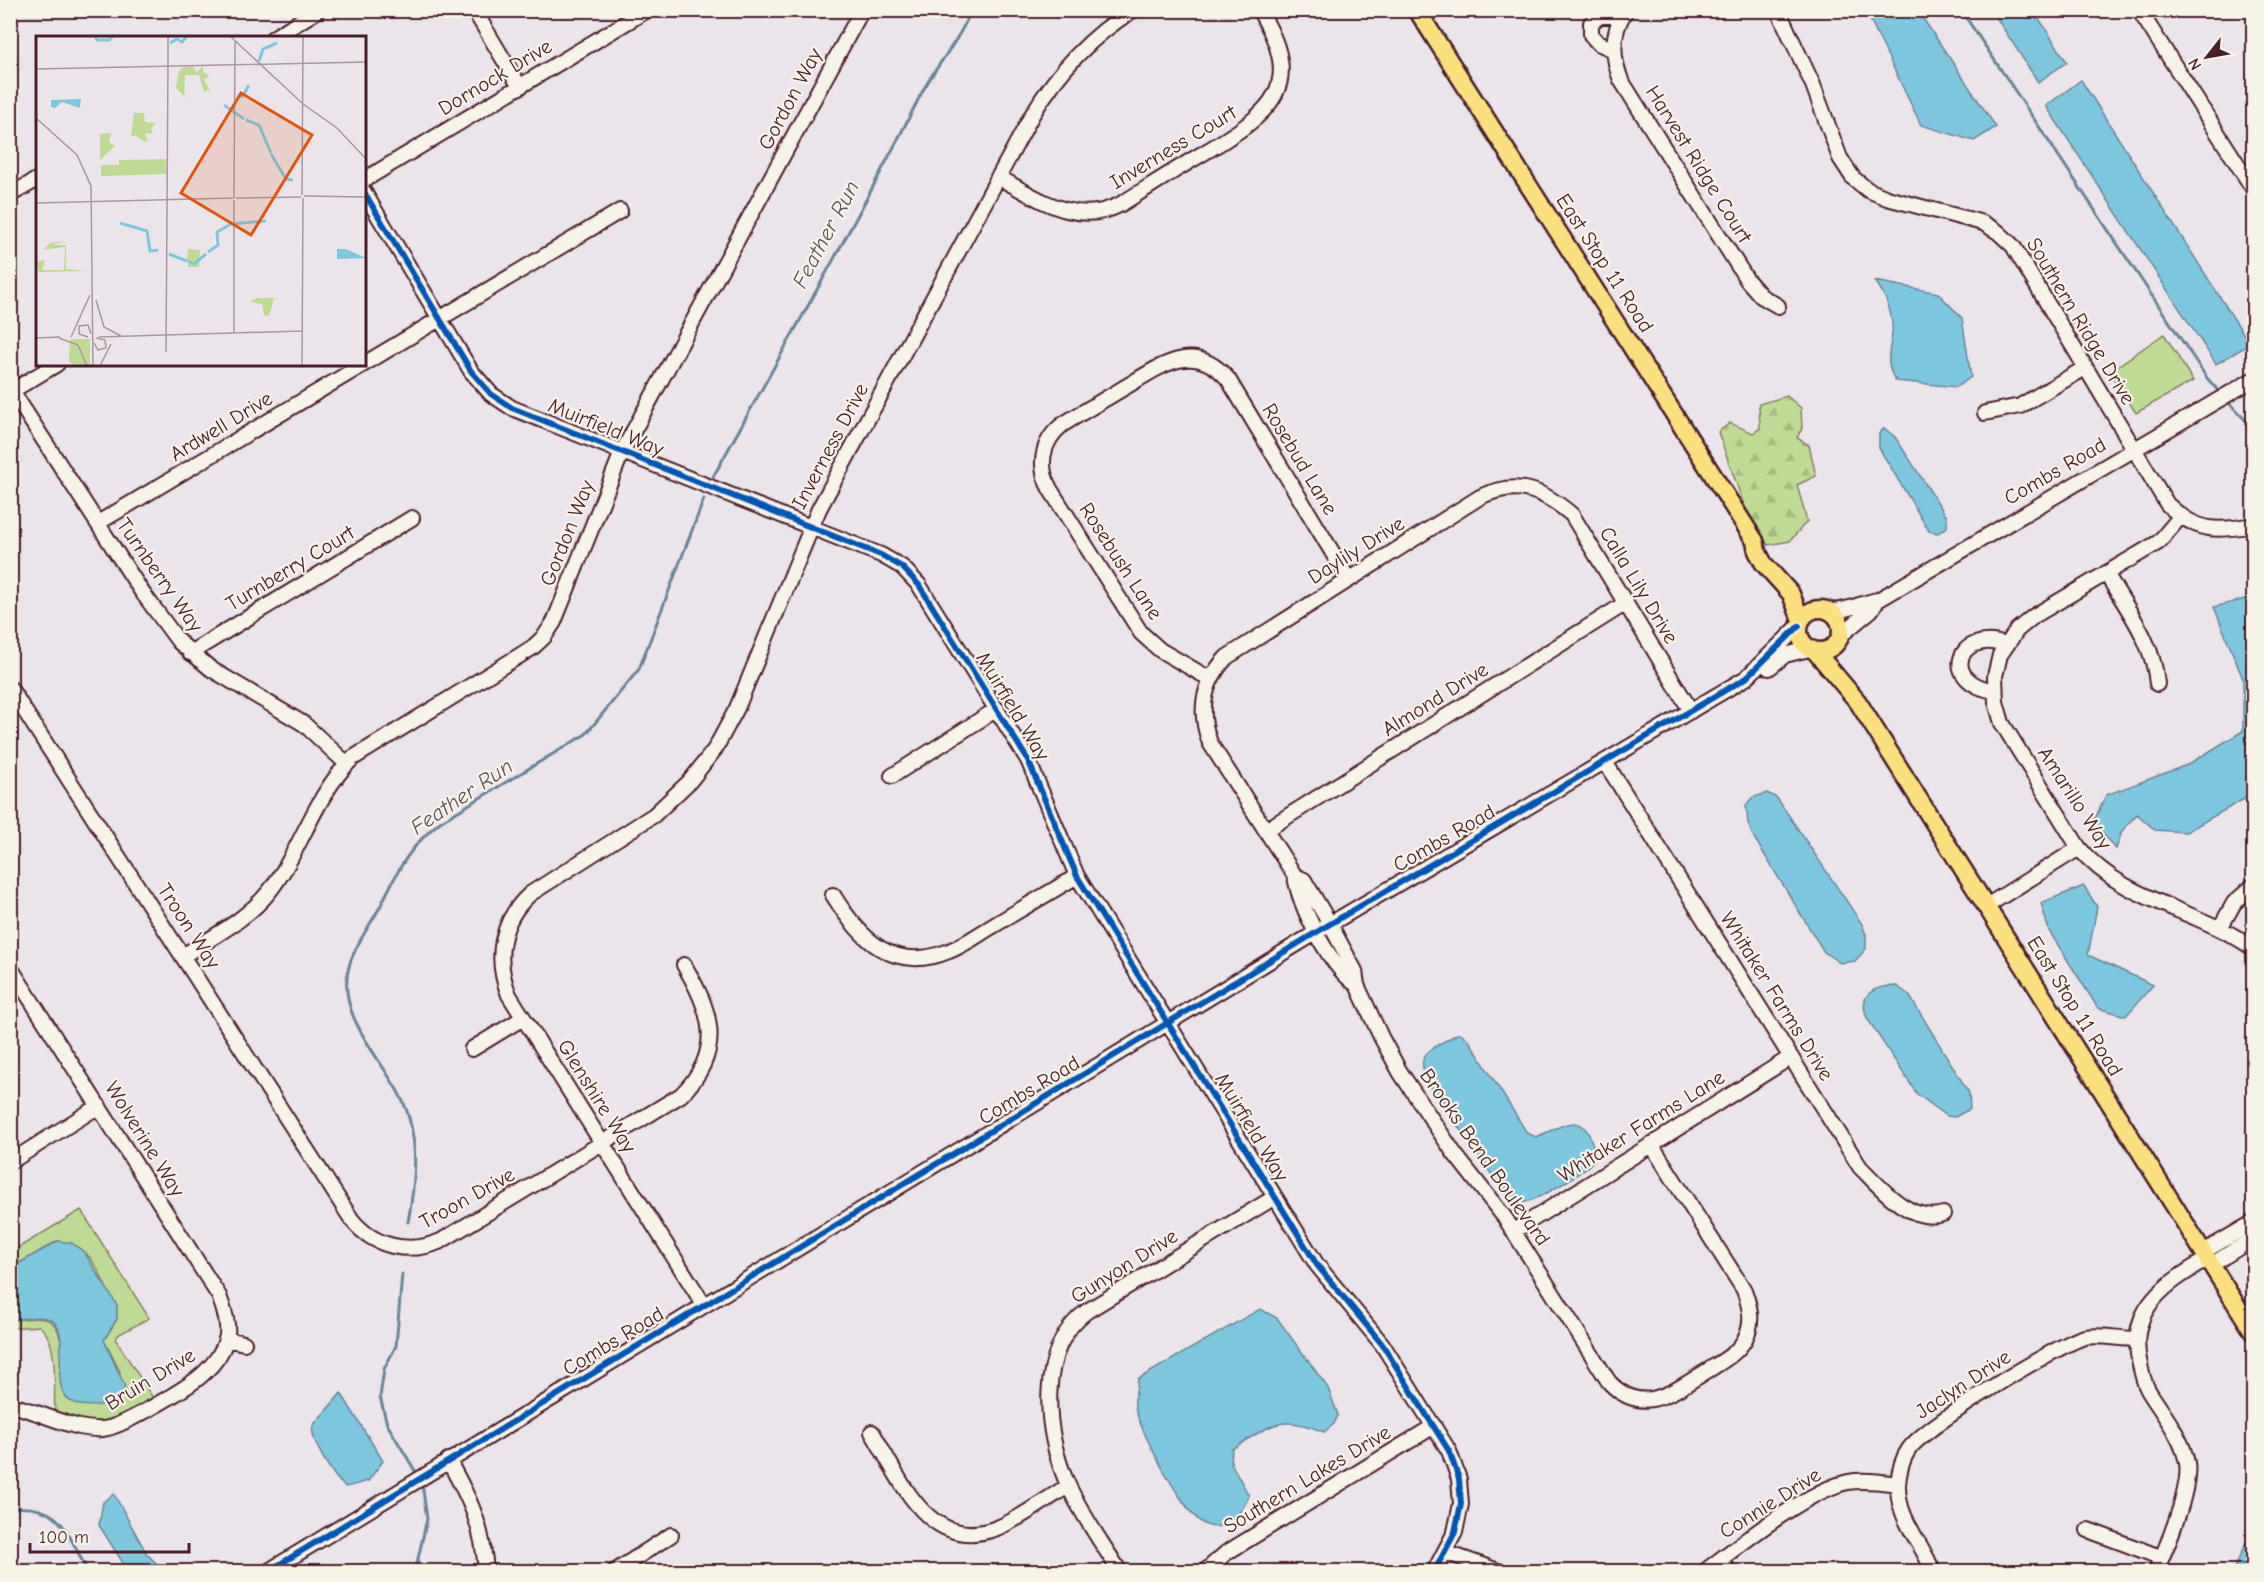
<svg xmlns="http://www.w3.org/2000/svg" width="2264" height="1582" font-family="'Comic Neue',sans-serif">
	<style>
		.green { fill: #bfdb93; stroke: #847d5f; stroke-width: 1.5 }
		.forest { fill: url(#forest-firs); stroke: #847d5f; stroke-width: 1.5 }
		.water { fill: #7ec8df; stroke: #698497; stroke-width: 1.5 }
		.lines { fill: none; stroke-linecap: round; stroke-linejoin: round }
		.stream { stroke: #698497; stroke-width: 3 }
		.minor-casing { stroke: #4a1f2b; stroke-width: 18 }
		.major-casing { stroke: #4a1f2b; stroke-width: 21 }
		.minor { stroke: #f7f3e8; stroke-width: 14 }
		.major { stroke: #fce080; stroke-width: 16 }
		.cycleway-casing { stroke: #f7f3e8; stroke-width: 10 }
		.cycleway { stroke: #0057b8; stroke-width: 6 }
		.labels { text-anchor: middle; stroke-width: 4.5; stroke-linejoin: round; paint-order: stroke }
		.street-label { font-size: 21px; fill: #4a1f2b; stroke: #f7f3e8 }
		.water-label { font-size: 22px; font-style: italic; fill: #5a5261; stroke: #f7f3e8 }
		.inset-river { fill: none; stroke: #7ec8df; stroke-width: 3 }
		.inset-road { fill: none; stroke: #ab959e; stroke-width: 1.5 }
		.view { fill: #e0560e; fill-opacity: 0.15; stroke: #e0560e; stroke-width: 3 }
		.inset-edge { fill: none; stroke: #4a1f2b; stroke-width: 3 }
	</style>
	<defs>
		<pattern id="forest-firs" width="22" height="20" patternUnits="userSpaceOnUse" patternTransform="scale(1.5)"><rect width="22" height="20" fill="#bfdb93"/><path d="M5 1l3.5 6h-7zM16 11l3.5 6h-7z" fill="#a6bc7f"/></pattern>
	</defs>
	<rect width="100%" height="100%" fill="#ece4eb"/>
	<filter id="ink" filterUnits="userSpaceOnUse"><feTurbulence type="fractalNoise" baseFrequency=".0167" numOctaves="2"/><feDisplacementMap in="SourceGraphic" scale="12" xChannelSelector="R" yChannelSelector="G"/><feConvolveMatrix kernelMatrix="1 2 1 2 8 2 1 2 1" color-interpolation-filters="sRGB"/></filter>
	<g filter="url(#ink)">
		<!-- green -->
		<path class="green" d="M 2164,334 L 2193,381 L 2136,413 L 2109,372 Z
			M 81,1210 L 149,1318 L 118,1335 L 116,1340 L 153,1398 C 111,1424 102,1429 55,1412 C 53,1387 60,1341 39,1326 L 11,1328 L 11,1320 C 32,1319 57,1311 60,1339 L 120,1372 L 104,1340 L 117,1319 C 111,1299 97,1255 76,1246 C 71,1243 63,1243 57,1241 L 11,1268 L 11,1252 Z"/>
		<!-- forest -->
		<path class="forest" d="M 1787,396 L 1801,408 L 1802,428 L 1797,438 L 1809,445 L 1816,476 L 1797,485 L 1807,521 L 1790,541 L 1768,545 L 1744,505 L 1718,432 L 1730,423 L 1753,433 L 1760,428 L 1759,404 Z"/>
		<!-- water -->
		<path class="water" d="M 1866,11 L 1918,11 L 1996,127 L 1974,141 L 1921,125 Z
			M 1992,11 L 2034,11 L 2067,62 L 2038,82 Z
			M 2081,80 L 2250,344 L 2216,364 L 2046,106 Z
			M 1875,281 L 1938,293 L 1962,318 L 1971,377 L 1957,387 L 1896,381 C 1885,366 1889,352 1892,335 C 1894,316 1886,295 1875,281 Z
			M 1884,428 L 1895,437 L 1947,517 L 1947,527 L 1938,533 L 1929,531 L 1879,448 L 1879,434 Z
			M 2253,597 L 2253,794 L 2186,832 L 2155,830 L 2137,814 L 2122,831 L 2116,849 L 2093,823 L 2106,795 L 2187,765 L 2243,731 L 2243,679 L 2214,607 Z
			M 1767,793 L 1777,798 L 1862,924 L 1866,935 L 1866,949 L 1855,961 L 1840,963 L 1824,952 L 1753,836 L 1748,823 L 1746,805 L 1752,798 Z
			M 2084,886 L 2097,907 L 2088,955 L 2153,985 L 2126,1016 L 2098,1008 L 2049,931 L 2041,903 Z
			M 1897,986 L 1909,995 L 1969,1093 L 1970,1109 L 1955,1117 L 1947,1116 L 1917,1094 L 1867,1018 C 1857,992 1876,986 1897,986 Z
			M 1457,1034 L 1462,1034 L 1470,1042 L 1527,1133 L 1536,1137 C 1554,1131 1579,1109 1590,1137 C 1593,1146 1597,1152 1594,1161 C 1581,1173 1528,1210 1511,1202 L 1431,1088 C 1411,1053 1429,1051 1457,1034 Z
			M 58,1241 L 72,1243 L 84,1252 L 117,1305 L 117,1319 L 104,1340 L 125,1387 C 123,1391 120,1396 117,1399 C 105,1408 74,1409 65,1396 C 52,1376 69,1339 55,1323 C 46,1313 23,1319 11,1320 L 11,1268 Z
			M 1260,1309 L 1277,1318 L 1328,1388 L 1338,1415 L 1334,1424 L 1324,1432 C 1280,1413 1270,1426 1232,1449 L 1231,1463 L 1249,1496 C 1242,1513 1225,1534 1204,1524 C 1185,1515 1137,1427 1135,1406 C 1134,1398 1137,1387 1138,1379 Z
			M 341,1393 L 383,1461 L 368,1481 L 346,1487 C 335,1480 309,1439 313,1426 C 315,1422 336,1400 341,1393 Z
			M 114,1494 L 147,1554 L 164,1571 L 128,1571 L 99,1525 L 103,1502 Z
			M 2253,1528 L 2253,1571 L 2233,1571 Z"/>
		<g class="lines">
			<!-- stream -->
			<path class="stream" d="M 1961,10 L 2207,378 L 2221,394
				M 2227,401 L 2254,429
				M 713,477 C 783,350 855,225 920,96 C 935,66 959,42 971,10
				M 408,1222 C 414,1188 419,1153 409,1118 C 396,1068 331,1021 350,963 C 356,944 370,925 380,907 C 398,870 407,849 440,822 L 586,734 L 600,717 L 639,669 L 704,499
				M 402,1274 L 396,1346 L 384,1369 L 380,1397 L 387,1424 L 417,1474
				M 10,1508 C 63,1503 66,1532 88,1572
				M 415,1572 L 427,1519 L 422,1483"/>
			<!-- minor casing -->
			<g class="minor-casing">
				<path id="minor" d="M 474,10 L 520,87
					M 1626,10 C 1611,32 1612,57 1621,80 L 1747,280 L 1761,296 L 1778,306
					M 1778,10 L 1813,85 L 1840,158 L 1853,178 L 1868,190 L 1887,198 L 1983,223 L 1998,232 L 2013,246 L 2167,504 C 2196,532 2215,532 2254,525
					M 2139,10 L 2254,190
					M 273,38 L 318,10
					M 1614,50 L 1598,43 L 1591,35 L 1591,23 L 1600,16 L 1623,15
					M 998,177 C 1037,198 1077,228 1121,204 C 1150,186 1178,168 1207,151 C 1272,112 1306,86 1259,10
					M 364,180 L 647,10
					M 364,192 L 471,371 L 491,394 L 512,408 L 881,555 L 902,567 L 919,585 L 1028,760 L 1077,876 L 1317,1265 L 1382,1344 L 1449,1451 L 1459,1479 L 1461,1504 L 1455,1532 L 1434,1572
					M 10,195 L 38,179
					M 364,364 L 620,211
					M 10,388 L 142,592 L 179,642 L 211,669 L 304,724 L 347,764
					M 10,392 L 57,364
					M 1985,413 L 2020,406 L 2085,368
					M 2180,517 L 2159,542 L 2034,616 L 2017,630 L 2000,655 L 1995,676 L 1996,702 L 2002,723 L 2079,848 C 2123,902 2199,909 2254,949
					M 98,523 L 364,364
					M 2106,573 C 2126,608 2154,642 2157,684
					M 1830,611 C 1848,611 1861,603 1878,600 L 2254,379
					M 1841,635 L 1871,610 L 1878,600
					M 190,653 L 412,518
					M 1769,668 L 1785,655 L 1809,649
					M 1210,679 L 1160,650 L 1141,633 L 1050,489 C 1038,467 1041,442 1062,425 C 1081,413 1102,401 1122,389 C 1158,368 1193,338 1228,379 L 1349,580
					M 10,688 L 352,1220 C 374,1247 409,1255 441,1241 L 681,1095 C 725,1051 712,1012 684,965
					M 1995,691 C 1940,683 1956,628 2006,645
					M 1605,762 L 1860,1167 C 1881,1188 1910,1224 1943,1214
					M 892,776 L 997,709
					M 1266,830 L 1626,603
					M 1295,876 L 1304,880 L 1330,924 L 1355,971 L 1357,985 L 1381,1037 L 1400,1072 L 1454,1153 L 1505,1218 L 1609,1382 C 1643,1418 1674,1391 1707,1371 C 1721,1362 1737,1354 1745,1339 C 1754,1322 1750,1307 1744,1290 L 1651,1144
					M 833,895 C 860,939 893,974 949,951 C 965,945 979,934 993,926 C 1021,909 1049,893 1077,876
					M 1985,907 L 2079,848
					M 2220,928 L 2234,903 L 2254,885
					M 183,956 C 212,937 246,920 268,893 C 301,852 314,795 353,758 L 532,648 L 544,637 L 554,622 L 622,452 L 862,10
					M 10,967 L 219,1296 C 224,1310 230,1326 226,1340 C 222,1354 213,1365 203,1374 C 189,1387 121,1428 103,1429 C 73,1431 40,1411 10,1405
					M 1357,985 C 1330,967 1300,908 1295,876 L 1210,743 C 1198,711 1203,682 1227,657 L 1480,497 C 1517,479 1543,490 1572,515 L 1691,711
					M 472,1049 L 523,1018
					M 10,1162 L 99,1106
					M 1514,1231 L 1791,1057
					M 2203,1252 L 2254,1222
					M 2211,1265 L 2254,1238
					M 704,1305 L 509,995 C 494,958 501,920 530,894 L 654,815 L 690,781 L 715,749 L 737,708 L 819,509 L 1032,115 C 1057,73 1091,36 1133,10
					M 226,1339 L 244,1343
					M 872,1432 C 900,1478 928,1554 997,1528 C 1022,1518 1045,1500 1068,1486
					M 448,1460 C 470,1499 483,1526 486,1572
					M 2088,1530 L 2160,1557
					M 1445,1552 L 1501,1572
					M 1720,1560 L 1729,1572
					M 267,1572 L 1330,924 L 1746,678 L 1799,626
					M 614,1572 L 671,1535
					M 1120,1572 C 1102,1543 1082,1515 1068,1485 C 1044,1433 1036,1348 1087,1311 L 1275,1197
					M 1204,1572 L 1226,1553 L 1434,1426
					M 1704,1572 C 1738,1546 1808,1490 1848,1482 C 1864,1479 1882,1482 1898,1484
					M 1933,1572 C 1922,1541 1897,1520 1898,1484 C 1899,1472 1902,1459 1909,1449 C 1925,1426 2056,1345 2085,1337 C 2099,1334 2120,1339 2135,1339
					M 2155,1572 C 2167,1548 2191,1488 2187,1463 C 2182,1436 2162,1413 2148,1390 C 2143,1381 2141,1370 2139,1360 C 2128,1307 2168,1283 2207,1259"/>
			</g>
			<!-- major casing -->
			<g class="major-casing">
				<path id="major" d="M 1417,10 L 1730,502 L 1755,541 L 1757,551 L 1764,564 L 1791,594 L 1801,620
					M1799 630a21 21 0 1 1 42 0a21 21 0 1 1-42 0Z
					M 1815,651 L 1858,702 L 2254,1333"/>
			</g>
			<!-- minor -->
			<use href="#minor" class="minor"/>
			<!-- major -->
			<use href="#major" class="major"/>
			<!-- cycleway casing -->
			<g class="cycleway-casing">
				<path id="cycleway" d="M 364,192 L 471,371 L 491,394 L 512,408 L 881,555 L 902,567 L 919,585 L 1028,760 L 1077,876 L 1317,1265 L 1382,1344 L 1449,1451 L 1459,1479 L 1461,1504 L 1455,1532 L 1434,1572
					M 267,1572 L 1330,924 L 1746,678 L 1799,626"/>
			</g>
			<!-- cycleway -->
			<use href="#cycleway" class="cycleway"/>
		</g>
	</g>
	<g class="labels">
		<!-- street labels -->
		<g class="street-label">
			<text transform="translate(495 77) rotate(-31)" y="7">Dornock Drive</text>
			<text transform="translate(790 99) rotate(-62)" y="7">Gordon Way</text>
			<text transform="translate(1173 147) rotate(-31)" y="7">Inverness Court</text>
			<text transform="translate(1699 164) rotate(58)" y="7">Harvest Ridge Court</text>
			<text transform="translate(1605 263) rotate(57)" y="7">East Stop 11 Road</text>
			<text transform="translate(2081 321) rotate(59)" y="7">Southern Ridge Drive</text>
			<text transform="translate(221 426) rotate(-31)" y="7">Ardwell Drive</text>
			<text transform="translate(606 427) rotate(22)" y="7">Muirfield Way</text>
			<text transform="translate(830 446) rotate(-62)" y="7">Inverness Drive</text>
			<text transform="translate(1300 459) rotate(59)" y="7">Rosebud Lane</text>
			<text transform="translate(2055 471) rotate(-30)" y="7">Combs Road</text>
			<text transform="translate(567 533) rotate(-68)" y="7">Gordon Way</text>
			<text transform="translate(1356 550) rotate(-32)" y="7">Daylily Drive</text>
			<text transform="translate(1121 561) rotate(57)" y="7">Rosebush Lane</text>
			<text transform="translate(290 568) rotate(-31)" y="7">Turnberry Court</text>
			<text transform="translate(160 575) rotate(55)" y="7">Turnberry Way</text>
			<text transform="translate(1639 585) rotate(59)" y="7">Calla Lily Drive</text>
			<text transform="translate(1435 699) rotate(-32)" y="7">Almond Drive</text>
			<text transform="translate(1013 706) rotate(59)" y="7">Muirfield Way</text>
			<text transform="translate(2075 798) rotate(57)" y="7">Amarillo Way</text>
			<text transform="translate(1444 838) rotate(-30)" y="7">Combs Road</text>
			<text transform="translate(189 926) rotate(57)" y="7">Troon Way</text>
			<text transform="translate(1777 996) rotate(58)" y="7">Whitaker Farms Drive</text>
			<text transform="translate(2075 1006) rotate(58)" y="7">East Stop 11 Road</text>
			<text transform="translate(1029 1090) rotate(-31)" y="7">Combs Road</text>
			<text transform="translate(597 1096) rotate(58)" y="7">Glenshire Way</text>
			<text transform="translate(1641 1126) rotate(-32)" y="7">Whitaker Farms Lane</text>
			<text transform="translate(1252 1127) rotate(59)" y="7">Muirfield Way</text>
			<text transform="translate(145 1139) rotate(58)" y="7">Wolverine Way</text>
			<text transform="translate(1485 1157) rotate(55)" y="7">Brooks Bend Boulevard</text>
			<text transform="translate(467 1198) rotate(-29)" y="7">Troon Drive</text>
			<text transform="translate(1124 1266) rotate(-32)" y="7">Gunyon Drive</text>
			<text transform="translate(613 1341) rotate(-31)" y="7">Combs Road</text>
			<text transform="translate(150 1379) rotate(-31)" y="7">Bruin Drive</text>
			<text transform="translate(1963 1384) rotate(-33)" y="7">Jaclyn Drive</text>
			<text transform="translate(1307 1479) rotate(-31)" y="7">Southern Lakes Drive</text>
			<text transform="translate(1770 1503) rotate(-32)" y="7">Connie Drive</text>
		</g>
		<!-- water labels -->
		<g class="water-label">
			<text transform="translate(825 234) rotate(-62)" y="8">Feather Run</text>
			<text transform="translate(461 796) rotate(-34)" y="8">Feather Run</text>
		</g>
	</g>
	<!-- overview -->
	<g transform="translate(36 36)">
		<rect width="330" height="330" fill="#ece4eb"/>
		<path d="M 130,123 L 130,138 L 65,140 L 65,129 L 83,129 L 83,124 ZM 34,303 L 54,303 L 54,330 L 37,330 L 33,324 Z" fill="#bfdb93"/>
		<path d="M 156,30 L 161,36 L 167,30 L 167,36 L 173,39 L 168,44 L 176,58 L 172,54 L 168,56 L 163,39 L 149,39 L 148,69 L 148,60 L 140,52 L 142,39 L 145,32 ZM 98,77 L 108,77 L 109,86 L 120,87 L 115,93 L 117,97 L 109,98 L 112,104 L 109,106 L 99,99 L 95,101 ZM 75,97 L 73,106 L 79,110 L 64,124 L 64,98 ZM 31,205 L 16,209 L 30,209 L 30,233 L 52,235 L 3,236 L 0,226 L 9,224 L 6,234 L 28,234 L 29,211 L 7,214 L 14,207 ZM 152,213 L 164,214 L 163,231 L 152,231 L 152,226 L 144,221 L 151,223 ZM 220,262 L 245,262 L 238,263 L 233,280 L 228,279 L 226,268 L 214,266 Z" fill="#bfdb93"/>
		<path d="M 45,63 L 44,72 L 26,66 L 19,72 L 15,71 L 15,64 ZM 301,213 L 310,213 L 330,222 L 301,223 Z" fill="#7ec8df"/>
		<path class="inset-river" d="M 59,0 L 61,4 L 73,4 L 77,0M 134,7 L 141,3 L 146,6 L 151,0M 223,25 L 227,13 L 241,7M 201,61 L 207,60 L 213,49M 188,69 L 208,83M 210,84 L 223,89 L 235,117M 235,118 L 250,143 L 257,144M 84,187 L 111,195 L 114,215 L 122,214M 172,216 L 182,209 L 181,196 L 195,188 L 230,185M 133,218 L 151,225M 152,225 L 158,228 L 170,218"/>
		<path class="inset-road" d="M 194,0 L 267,68 L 301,92 L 330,123M 132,29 L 132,0M 0,33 L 330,26M 0,82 L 41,119 L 55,150 L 57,330M 266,159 L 267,0M 268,160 L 330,161M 198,162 L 199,6M 200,162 L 265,161M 0,167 L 198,162M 60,264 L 68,291 L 85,300M 198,297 L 198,164M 35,301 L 54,259M 52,301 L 43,298 L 43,290 L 52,289 L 55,298M 63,301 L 266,295M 0,302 L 24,301M 23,302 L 42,309 L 51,330M 58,307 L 62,314 L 70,312 L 69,304 L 60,302M 130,316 L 132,29M 64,330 L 75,308M 266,330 L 267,162"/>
		<path class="view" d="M 205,57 L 276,99 L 215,199 L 145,157 Z"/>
		<rect width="330" height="330" class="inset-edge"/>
	</g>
	<!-- margin -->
	<rect width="2264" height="1582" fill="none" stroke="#f7f3e8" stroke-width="36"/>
	<rect x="18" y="18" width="2228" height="1546" fill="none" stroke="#4a1f2b" stroke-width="2" filter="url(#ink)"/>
	<!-- north arrow -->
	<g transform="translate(2207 57) rotate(239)" stroke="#f7f3e8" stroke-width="4.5" paint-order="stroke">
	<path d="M0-4.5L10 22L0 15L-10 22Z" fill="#4a1f2b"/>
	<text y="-9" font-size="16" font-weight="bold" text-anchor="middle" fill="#4a1f2b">N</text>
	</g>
	<!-- scale -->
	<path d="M30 1543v9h159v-9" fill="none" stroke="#4a1f2b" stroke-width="3"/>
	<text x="39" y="1543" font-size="18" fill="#4a1f2b" stroke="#f7f3e8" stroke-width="4.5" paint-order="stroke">100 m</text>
</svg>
